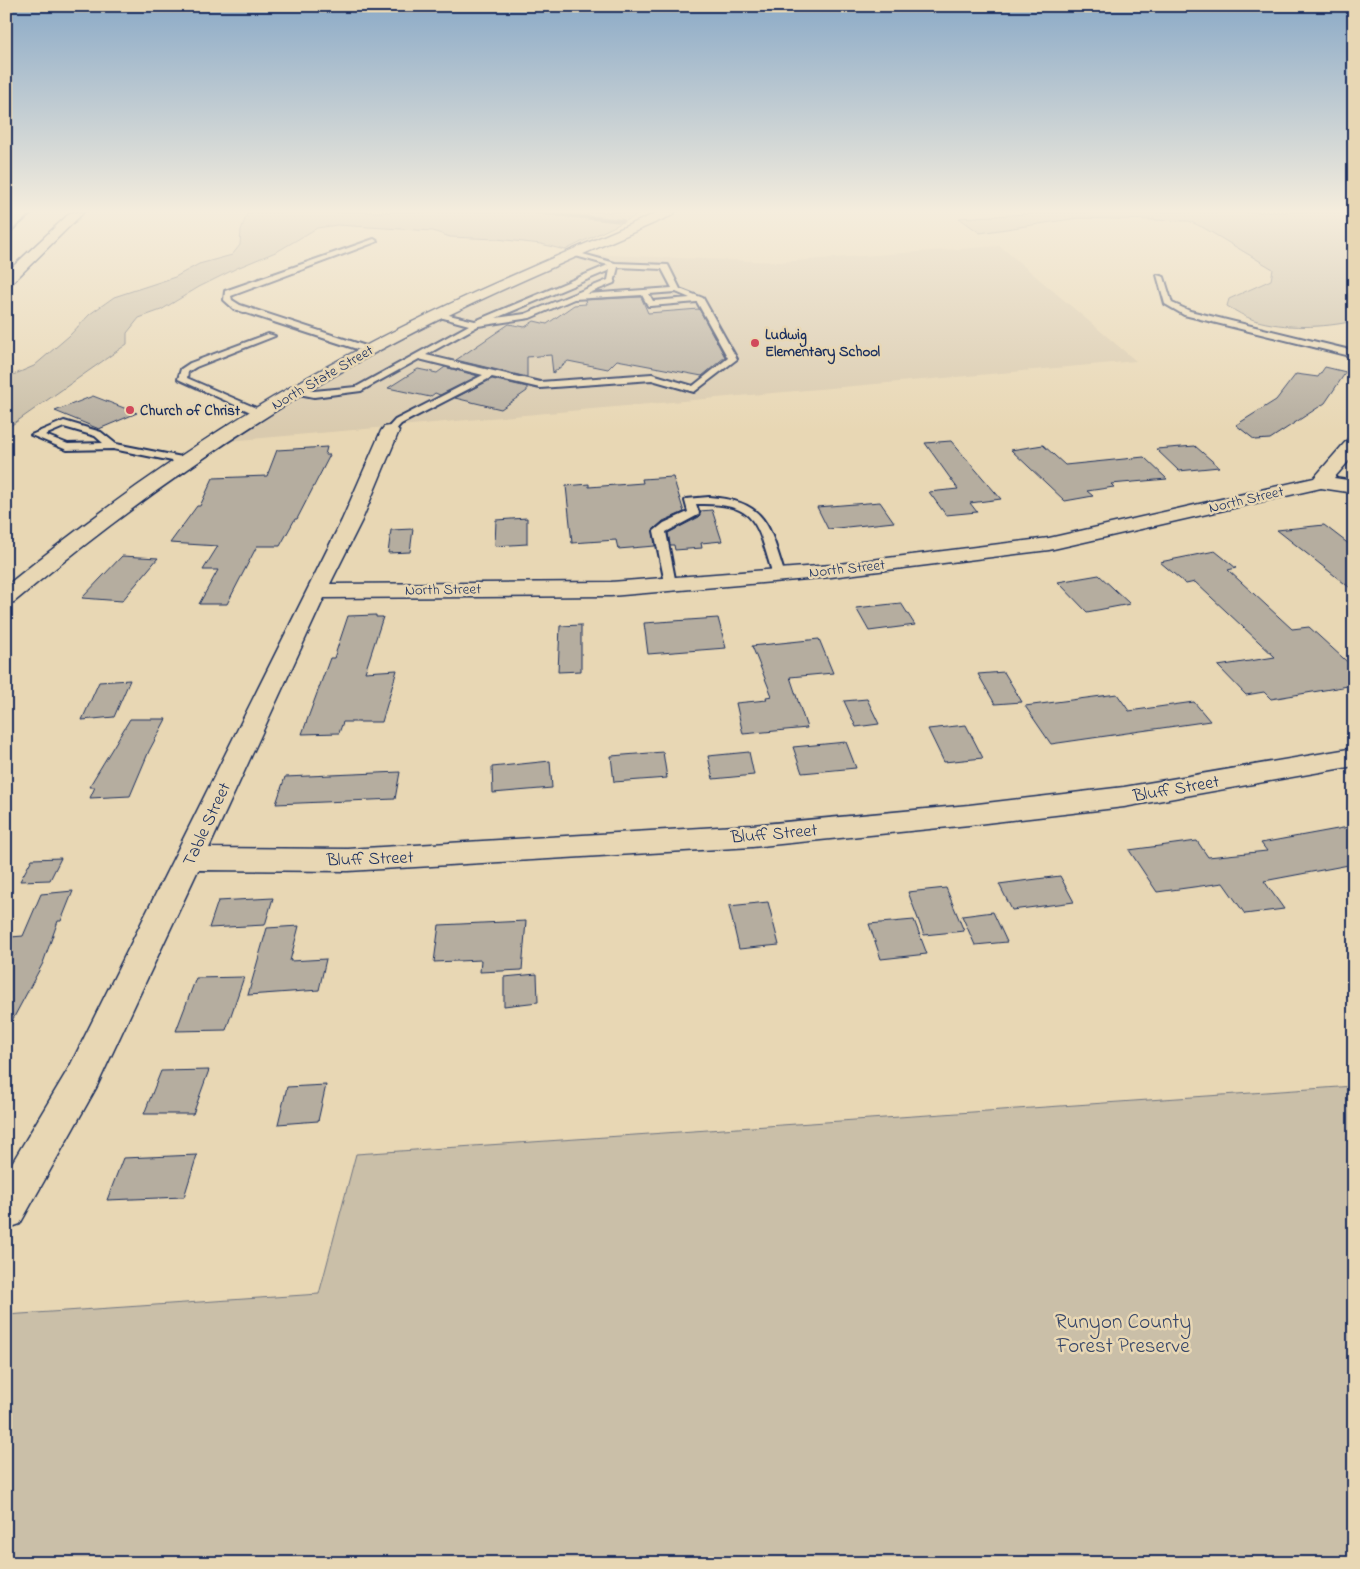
<svg xmlns="http://www.w3.org/2000/svg" width="1360" height="1569" font-family="'Indie Flower',sans-serif">
	<style>
		.built { fill: #d9caae }
		.green { fill: #cabfa8; stroke: #727783 }
		.lines { fill: none; stroke-linecap: round; stroke-linejoin: round }
		.stream { stroke: #6a707f; stroke-width: 4 }
		.building { fill: #b5ad9f; stroke: #1b2f5e }
		.service-casing { stroke: #1b2f5e; stroke-width: 4 }
		.minor-casing { stroke: #1b2f5e; stroke-width: 3 }
		.secondary-casing { stroke: #1b2f5e; stroke-width: 3 }
		.primary-casing { stroke: #1b2f5e; stroke-width: 3 }
		.service { fill: #e8d7b4; fill-rule: evenodd }
		.minor { fill: #e8d7b4; fill-rule: evenodd }
		.secondary { fill: #e8d7b4; fill-rule: evenodd }
		.primary { fill: #e8d7b4; fill-rule: evenodd }
		.rail { stroke: #1b2f5e; stroke-width: 2 }
		.poi-dot { fill: #d1495b; stroke: #e8d7b4; stroke-width: 2 }
		.labels { text-anchor: middle; stroke-width: 5; stroke-linejoin: round; paint-order: stroke }
		.far-poi-label { font-size: 15px; font-weight: bold; fill: #1b2f5e; stroke: #e8d7b4; text-anchor: start }
		.far-street-label { font-size: 15px; fill: #1b2f5e; stroke: #e8d7b4 }
		.street-label { font-size: 18px; fill: #1b2f5e; stroke: #e8d7b4 }
		.near-park-label { font-size: 21px; fill: #354569; stroke: #e8d7b4 }
	</style>
	<rect width="100%" height="100%" fill="#e8d7b4"/>
	<filter id="ink" filterUnits="userSpaceOnUse"><feTurbulence type="fractalNoise" baseFrequency=".02" numOctaves="2"/><feDisplacementMap in="SourceGraphic" scale="10" xChannelSelector="R" yChannelSelector="G"/><feConvolveMatrix kernelMatrix="1 2 1 2 8 2 1 2 1" color-interpolation-filters="sRGB"/></filter>
	<g filter="url(#ink)">
		<!-- built -->
		<path class="built" d="M 1000,246 L 1136,361 L 229,441 L 317,385 L 430,325 L 520,281 L 583,254 L 779,262 Z"/>
		<!-- green -->
		<path class="green" d="M 256,212 L 627,212 L 640,214 L 565,250 L 541,244 L 497,239 L 450,237 L 433,231 L 337,225 L 317,228 L 278,251 L 237,268 L 199,287 L 161,310 L 139,318 L 127,333 L 127,344 L 6,429 L 6,378 L 34,366 L 69,336 L 90,314 L 114,297 L 175,277 L 199,264 L 232,255 L 240,245 L 241,230 L 247,214 Z
			M 1061,212 L 1347,212 L 1354,215 L 1354,321 C 1323,328 1285,329 1254,320 C 1245,317 1236,311 1227,306 L 1229,299 L 1271,280 L 1273,269 L 1204,228 L 1189,221 L 1078,218 L 980,233 L 959,218 Z
			M 1354,1086 L 1354,1563 L 6,1563 L 6,1315 L 319,1294 L 356,1154 Z"/>
		<g class="lines">
			<!-- stream -->
			<path class="stream" d="M 534,212 L 623,221"/>
		</g>
		<!-- building -->
		<path class="building" d="M 641,297 L 648,313 L 699,309 L 725,357 L 702,376 L 617,360 L 608,369 L 568,361 L 553,373 L 551,355 L 527,357 L 527,377 L 456,360 L 509,324 L 525,327 L 534,321 L 547,324 L 574,305 L 586,304 L 585,300 Z
			M 445,367 L 478,376 L 440,395 L 435,393 L 430,397 L 388,388 L 418,369 L 437,373 Z
			M 1325,367 L 1346,372 L 1325,403 L 1270,439 L 1255,440 L 1236,425 L 1276,400 L 1296,374 L 1318,377 Z
			M 492,379 L 527,387 L 527,391 L 501,409 L 455,398 Z
			M 93,396 L 137,413 L 99,429 L 55,411 Z
			M 951,441 L 1001,499 L 970,503 L 977,512 L 946,515 L 929,492 L 958,489 L 925,443 Z
			M 1043,445 L 1065,465 L 1144,457 L 1167,479 L 1111,484 L 1114,487 L 1087,491 L 1093,496 L 1065,501 L 1011,450 Z
			M 1195,446 L 1219,467 L 1179,471 L 1156,449 Z
			M 327,447 L 325,455 L 330,455 L 297,519 L 295,519 L 280,546 L 257,546 L 227,604 L 199,604 L 218,570 L 203,570 L 218,546 L 170,543 L 197,506 L 200,506 L 213,478 L 267,476 L 277,450 Z
			M 673,477 L 684,512 L 663,521 L 653,530 L 655,546 L 618,549 L 616,540 L 572,543 L 566,486 L 589,484 L 589,487 L 643,483 L 642,479 Z
			M 880,502 L 894,522 L 828,529 L 817,507 Z
			M 712,510 L 722,541 L 701,543 L 702,548 L 675,550 L 674,545 L 670,545 L 668,533 L 699,517 L 700,511 Z
			M 527,518 L 527,544 L 495,546 L 496,520 Z
			M 1324,525 L 1354,548 L 1354,591 L 1277,530 Z
			M 413,529 L 410,552 L 388,553 L 391,530 Z
			M 1215,551 L 1236,568 L 1228,570 L 1292,629 L 1309,627 L 1354,668 L 1354,685 L 1271,699 L 1264,692 L 1246,695 L 1218,666 L 1275,657 L 1195,582 L 1186,584 L 1160,562 Z
			M 122,556 L 158,558 L 122,601 L 82,598 Z
			M 1099,575 L 1130,604 L 1087,612 L 1058,582 Z
			M 901,603 L 915,625 L 869,631 L 856,608 Z
			M 376,615 L 376,617 L 383,617 L 365,672 L 397,670 L 382,722 L 343,722 L 339,733 L 302,734 L 330,658 L 334,658 L 348,616 Z
			M 718,618 L 726,648 L 648,654 L 644,623 Z
			M 581,625 L 581,671 L 558,672 L 560,626 Z
			M 819,639 L 833,673 L 790,677 L 807,728 L 743,734 L 736,703 L 767,700 L 766,697 L 772,696 L 752,646 Z
			M 1004,672 L 1022,702 L 995,704 L 978,674 Z
			M 130,680 L 114,717 L 82,720 L 99,682 Z
			M 1117,694 L 1129,711 L 1194,702 L 1210,721 L 1051,744 L 1025,706 Z
			M 867,699 L 879,724 L 856,727 L 844,701 Z
			M 130,719 L 166,719 L 149,751 L 130,796 L 90,798 L 95,787 L 89,787 Z
			M 966,725 L 983,758 L 944,762 L 928,729 Z
			M 846,742 L 856,768 L 802,773 L 793,747 Z
			M 663,752 L 667,778 L 614,782 L 611,756 Z
			M 749,752 L 754,775 L 713,779 L 708,756 Z
			M 550,761 L 552,788 L 493,793 L 492,767 Z
			M 400,772 L 395,799 L 276,804 L 285,777 Z
			M 1354,826 L 1354,864 L 1264,881 L 1284,909 L 1245,914 L 1223,883 L 1157,892 L 1129,850 L 1197,841 L 1208,857 L 1267,851 L 1261,843 Z
			M 61,858 L 50,880 L 20,881 L 32,859 Z
			M 1060,876 L 1074,902 L 1012,910 L 999,884 Z
			M 946,888 L 964,931 L 924,935 L 908,892 Z
			M 73,891 L 61,921 L 58,921 L 43,963 L 6,1032 L 6,948 L 11,937 L 23,936 L 41,894 Z
			M 273,898 L 265,925 L 209,928 L 218,901 Z
			M 768,902 L 779,945 L 739,949 L 729,906 Z
			M 993,912 L 1007,942 L 975,945 L 962,916 Z
			M 914,920 L 927,954 L 881,959 L 869,924 Z
			M 526,921 L 522,970 L 480,972 L 481,960 L 434,962 L 439,925 Z
			M 299,926 L 290,961 L 326,959 L 319,990 L 248,995 L 267,928 Z
			M 537,974 L 538,1002 L 504,1006 L 504,977 Z
			M 244,977 L 226,1030 L 176,1031 L 196,978 Z
			M 209,1070 L 193,1114 L 144,1114 L 161,1071 Z
			M 326,1085 L 318,1121 L 278,1124 L 287,1087 Z
			M 197,1155 L 184,1197 L 107,1200 L 123,1158 Z"/>
		<g class="lines">
			<!-- service casing -->
			<g class="service-casing">
				<path id="service" d="M 374,239 L 377,241 L 376,242 L 231,296 L 232,300 L 240,305 L 372,348 L 372,352 L 366,352 L 234,309 L 224,300 L 225,291 Z
					M 572,251 L 615,263 L 668,265 L 680,289 L 703,298 L 737,359 L 694,392 L 652,380 L 540,388 L 492,377 L 401,424 L 393,433 L 390,434 L 385,431 L 395,420 L 483,375 L 419,359 L 361,391 L 314,397 L 294,393 L 292,391 L 297,388 L 314,391 L 356,387 L 469,325 L 436,316 L 436,312 L 475,321 L 608,265 L 572,255 ZM 618,267 L 662,269 L 672,288 L 587,294 L 614,283 ZM 610,270 L 608,280 L 525,314 L 496,318 ZM 676,292 L 690,298 L 653,301 L 649,294 ZM 642,295 L 648,306 L 651,306 L 697,302 L 728,358 L 693,386 L 652,374 L 540,382 L 426,355 L 478,326 L 530,318 L 574,299 Z
					M 1157,275 L 1164,277 L 1172,303 L 1190,311 L 1354,351 L 1354,357 L 1184,315 L 1165,304 Z
					M 268,334 L 275,336 L 196,367 L 188,372 L 187,378 L 263,411 L 263,415 L 257,415 L 178,379 L 181,369 L 190,363 Z
					M 64,421 L 101,432 L 116,444 L 187,458 L 192,461 L 187,464 L 113,449 L 67,450 L 31,435 ZM 64,427 L 95,436 L 103,443 L 68,444 L 45,435 Z
					M 709,497 C 768,501 769,527 785,575 L 783,578 L 775,578 L 773,575 C 757,524 758,502 696,504 L 699,513 L 698,515 L 666,532 L 676,584 L 670,588 L 666,587 L 654,531 L 664,523 L 688,512 L 685,501 L 686,499 Z"/>
			</g>
			<!-- minor casing -->
			<g class="minor-casing">
				<path id="minor" d="M 390,426 L 396,427 L 399,431 L 362,520 L 330,584 L 611,582 L 831,565 L 1049,538 L 1314,478 L 1348,439 L 1354,438 L 1354,455 L 1334,478 L 1354,481 L 1354,493 L 1321,488 L 1049,550 L 831,577 L 611,596 L 324,598 L 209,848 L 348,849 L 752,825 L 969,805 L 1124,787 L 1354,748 L 1354,766 L 1124,807 L 969,825 L 752,847 L 348,871 L 198,870 L 96,1088 L 20,1224 L 6,1229 L 6,1173 L 70,1066 L 342,520 L 381,431 L 384,427 Z"/>
			</g>
			<!-- secondary casing -->
			<g class="secondary-casing">
				<path id="secondary" d="M 71,212 L 84,212 L 11,284 L 6,285 L 6,273 Z"/>
			</g>
			<!-- primary casing -->
			<g class="primary-casing">
				<path id="primary" d="M 659,212 L 675,212 L 673,215 C 568,261 462,304 362,360 C 238,429 123,511 14,602 L 6,604 L 6,586 C 114,498 229,418 352,353 C 452,299 556,257 659,212 Z"/>
			</g>
			<!-- service -->
			<use href="#service" class="service"/>
			<!-- minor -->
			<use href="#minor" class="minor"/>
			<!-- secondary -->
			<use href="#secondary" class="secondary"/>
			<!-- primary -->
			<use href="#primary" class="primary"/>
			<!-- rail -->
			<path class="rail" d="M 6,236 L 34,212"/>
		</g>
	</g>
	<!-- sky -->
	<linearGradient id="sky" x2="0" y2="1"><stop stop-color="#8baac7"/><stop offset="0.49" stop-color="#f5eddd"/><stop offset="1" stop-color="#f5eddd" stop-opacity="0"/></linearGradient>
	<rect width="1360" height="431" fill="url(#sky)"/>
	<!-- markers -->
	<g class="poi-dot">
		<circle cx="755" cy="343" r="5"/>
		<circle cx="130" cy="410" r="5"/>
	</g>
	<g class="labels">
		<!-- far-poi labels -->
		<g class="far-poi-label">
			<text x="765" y="339">Ludwig<tspan x="765" dy="17">Elementary School</tspan></text>
			<text x="140" y="415">Church of Christ</text>
		</g>
		<!-- far-street labels -->
		<g class="far-street-label">
			<text transform="translate(322 377) rotate(-30)" y="5">North State Street</text>
			<text transform="translate(1246 499) rotate(-13)" y="5">North Street</text>
			<text transform="translate(847 568) rotate(-6)" y="5">North Street</text>
			<text transform="translate(443 589) rotate(-1)" y="5">North Street</text>
		</g>
		<!-- street labels -->
		<g class="street-label">
			<text transform="translate(1176 788) rotate(-10)" y="6">Bluff Street</text>
			<text transform="translate(206 824) rotate(-65)" y="6">Table Street</text>
			<text transform="translate(774 833) rotate(-5)" y="6">Bluff Street</text>
			<text transform="translate(370 858) rotate(-2)" y="6">Bluff Street</text>
		</g>
		<!-- near-park labels -->
		<g class="near-park-label">
			<text x="1123" y="1328">Runyon County<tspan x="1123" dy="24">Forest Preserve</tspan></text>
		</g>
	</g>
	<!-- margin -->
	<rect width="1360" height="1569" fill="none" stroke="#e8d7b4" stroke-width="25"/>
	<rect x="12" y="12" width="1335" height="1544" fill="none" stroke="#1b2f5e" stroke-width="2" filter="url(#ink)"/>
</svg>
